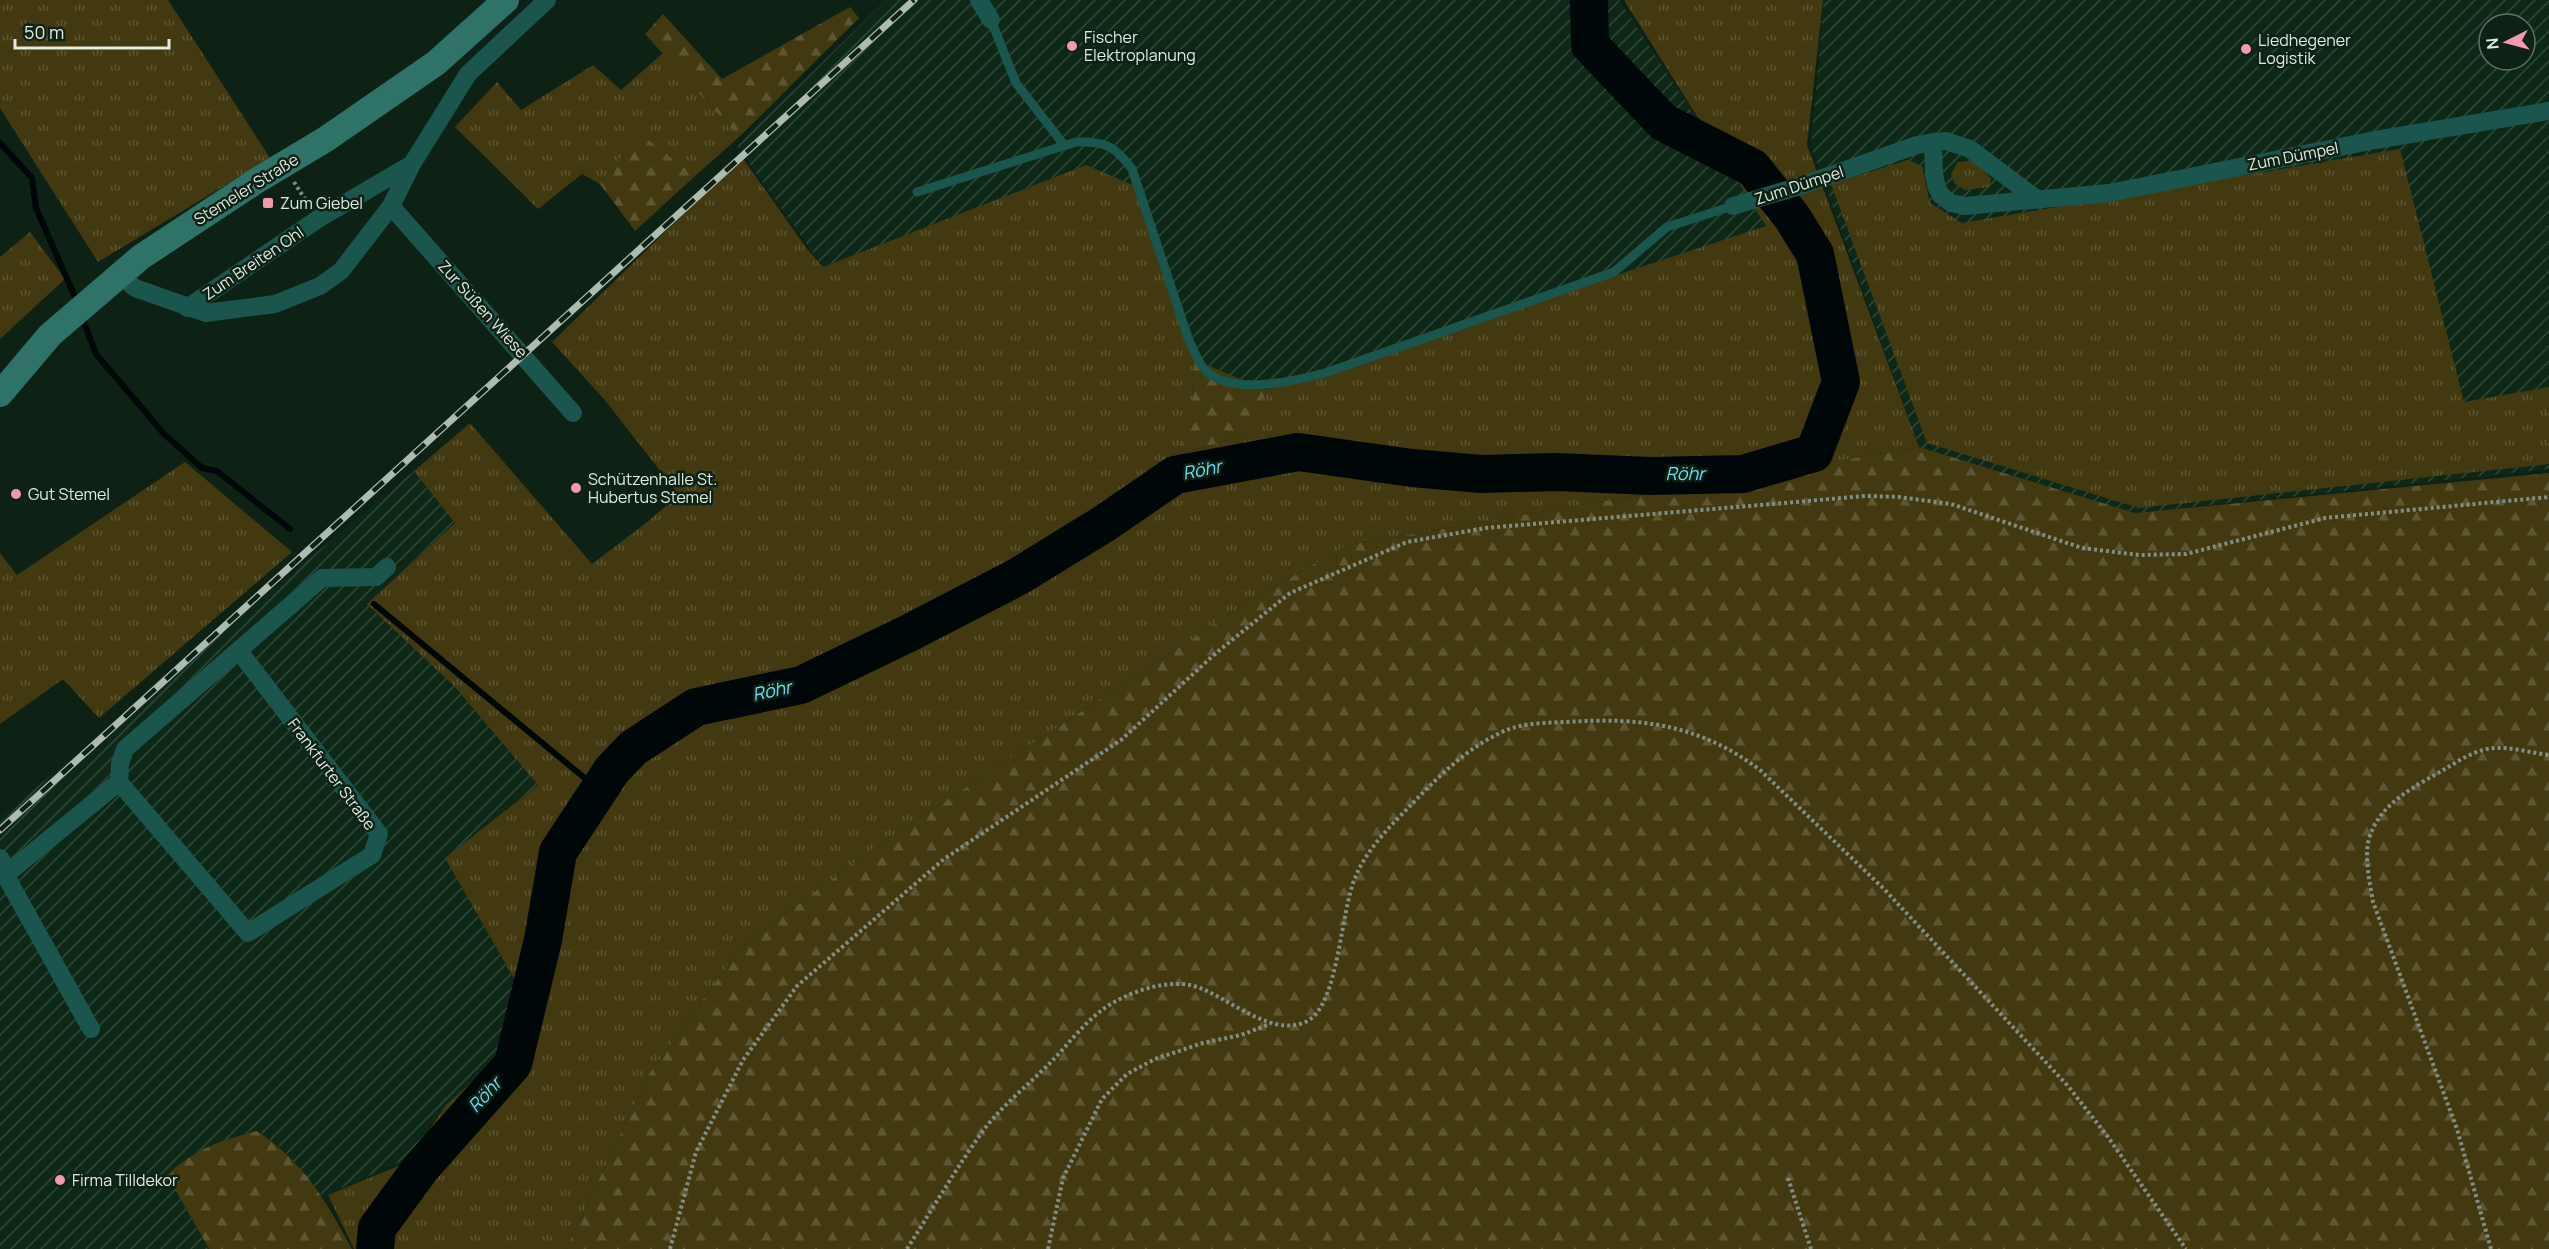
<svg xmlns="http://www.w3.org/2000/svg" width="2549" height="1249" font-family="Manrope,sans-serif">
	<style>
		.industrial { fill: url(#industrial-furrows); fill-rule: evenodd }
		.grass { fill: url(#grass-tufts); fill-rule: evenodd }
		.forest { fill: url(#forest-firs) }
		.lines { fill: none; stroke-linecap: round; stroke-linejoin: round }
		.stream { stroke: #000709; stroke-width: 6 }
		.river { stroke: #000709; stroke-width: 38 }
		.path { stroke: #7f8f84; stroke-width: 4; stroke-dasharray: 3 3; stroke-linecap: butt }
		.service { stroke: #1a554e; stroke-width: 9 }
		.minor { stroke: #1a554e; stroke-width: 18 }
		.secondary { stroke: #2e7268; stroke-width: 26 }
		.rail-casing { stroke: #aebbb1; stroke-width: 7 }
		.rail { stroke: #0e2115; stroke-width: 4.5; stroke-dasharray: 14; stroke-linecap: butt }
		.poi-dot { fill: #f29aac; stroke: #0e2115; stroke-width: 2 }
		.labels { text-anchor: middle; stroke-width: 5; stroke-linejoin: round; paint-order: stroke }
		.poi-label { font-size: 16px; fill: #e0ece3; stroke: #0e2115; text-anchor: start }
		.street-label { font-size: 16px; fill: #e0ece3; stroke: #0e2115 }
		.water-label { font-size: 18px; font-style: italic; fill: #66dff7; stroke: #0e2115 }
	</style>
	<defs>
		<pattern id="industrial-furrows" width="10" height="10" patternUnits="userSpaceOnUse" patternTransform="scale(1.5)"><rect width="10" height="10" fill="#0e2817"/><path d="M-1 1l2-2M0 10L10 0M9 11l2-2" fill="none" stroke="#314739"/></pattern>
		<pattern id="grass-tufts" width="24" height="20" patternUnits="userSpaceOnUse" patternTransform="scale(1.5)"><rect width="24" height="20" fill="#433910"/><path d="M3 7l-1-3M5 7V3M7 7l1-3M15 17l-1-3M17 17v-4M19 17l1-3" fill="none" stroke="#5e5633"/></pattern>
		<pattern id="forest-firs" width="22" height="20" patternUnits="userSpaceOnUse" patternTransform="scale(1.5)"><rect width="22" height="20" fill="#433910"/><path d="M5 1l3.5 6h-7zM16 11l3.5 6h-7z" fill="#5e5633"/></pattern>
	</defs>
	<rect width="100%" height="100%" fill="#0e2115"/>
	<!-- industrial -->
	<path class="industrial" d="M 886,0 L 1619,0 L 1767,226 L 1266,390 L 1195,360 L 1086,165 L 823,267 L 737,146 Z
		M 1824,0 L 2549,0 L 2549,469 L 2135,513 L 1919,447 L 1811,146 ZM 2489,24 L 2525,24 L 2525,60 L 2489,60 Z
		M 414,471 L 455,522 L 368,604 L 455,687 L 538,785 L 445,858 L 516,982 L 497,1059 L 446,1105 L 406,1159 L 328,1194 L 325,1199 L 282,1148 L 257,1131 L 219,1142 L 187,1157 L 167,1174 L 208,1249 L 0,1249 L 0,818 Z"/>
	<!-- grass -->
	<path class="grass" d="M 0,0 L 168,0 L 270,158 L 98,262 L 0,108 Z
		M 1624,0 L 1823,0 L 1807,145 L 1919,447 L 1348,545 L 1251,600 L 874,848 L 741,947 L 649,1074 L 566,1249 L 354,1249 L 328,1195 L 408,1162 L 446,1105 L 497,1059 L 516,982 L 445,858 L 538,785 L 455,687 L 367,604 L 455,523 L 414,471 L 470,423 L 592,564 L 646,523 L 679,495 L 604,399 L 552,342 L 742,157 L 807,249 L 823,267 L 1086,165 L 1142,189 L 1195,360 L 1266,390 L 1766,226 ZM 1194,363 L 1249,434 L 1181,454 L 1192,401 Z
		M 663,53 L 739,137 L 695,176 L 639,134 L 600,184 L 582,174 L 538,209 L 455,127 L 497,82 L 521,110 L 593,65 L 621,90 Z
		M 2400,149 L 2464,402 L 2549,387 L 2549,464 L 2139,508 L 1927,443 L 1831,184 L 1908,160 L 1922,166 L 1930,203 L 1962,223 Z
		M 1970,161 L 1979,165 L 1991,179 L 1989,187 L 1965,190 L 1955,184 L 1951,174 L 1958,162 Z
		M 30,232 L 65,279 L 0,339 L 0,257 Z
		M 185,462 L 292,552 L 99,718 L 63,679 L 0,724 L 0,553 L 17,575 Z"/>
	<!-- forest -->
	<path class="forest" d="M 850,7 L 859,18 L 739,137 L 645,34 L 663,14 L 722,79 Z
		M 639,133 L 695,176 L 635,231 L 600,184 Z
		M 1194,362 L 1266,390 L 1249,434 L 1180,454 L 1192,401 Z
		M 1919,447 L 2135,513 L 2549,473 L 2549,1249 L 566,1249 L 649,1074 L 741,947 L 874,848 L 1251,600 L 1348,545 Z
		M 257,1131 C 304,1162 326,1201 352,1249 L 209,1249 L 167,1175 C 196,1148 220,1141 257,1131 Z"/>
	<g class="lines">
		<!-- stream -->
		<path class="stream" d="M 0,143 L 32,178 L 36,208 L 78,304
			M 82,317 L 96,354 L 164,434 L 202,468 L 217,471 L 290,529
			M 374,604 L 598,789"/>
		<!-- river -->
		<path class="river" d="M 375,1249 L 377,1228 L 421,1168 L 513,1064 L 543,940 L 558,852 L 612,770 L 633,748 L 696,707 L 801,685 L 909,633 L 1019,576 L 1105,523 L 1175,475 L 1298,452 L 1412,468 L 1481,474 L 1557,472 L 1649,476 L 1743,474 L 1814,453 L 1841,382 L 1815,254 L 1792,217 L 1753,168 L 1663,122 L 1590,45 L 1589,0"/>
		<!-- path -->
		<path class="path" d="M 294,182 L 308,204
			M 1788,1178 L 1811,1249
			M 670,1249 L 696,1152 L 743,1060 L 797,986 L 944,859 L 1121,740 L 1216,653 L 1290,593 L 1407,542 L 1486,528 L 1866,496 L 1899,497 L 1951,504 L 2082,548 L 2139,555 L 2186,554 L 2325,518 L 2549,497
			M 907,1249 C 931,1211 954,1172 980,1135 C 996,1111 1028,1085 1049,1064 C 1066,1047 1083,1024 1102,1010 C 1125,993 1162,980 1190,985 C 1224,992 1272,1042 1309,1020 C 1338,1003 1341,911 1355,878 C 1366,850 1391,825 1412,804 C 1437,778 1465,750 1498,734 C 1518,723 1543,723 1566,722 C 1640,717 1699,724 1760,770 L 1884,889 L 2068,1086 L 2108,1137 L 2186,1249
			M 1048,1249 L 1063,1178 L 1102,1099 L 1127,1074 L 1155,1059 L 1203,1043 L 1241,1035 L 1270,1024
			M 2491,1249 L 2457,1129 L 2373,902 C 2370,884 2365,862 2368,843 C 2376,805 2414,787 2445,769 C 2460,760 2476,749 2495,748 C 2512,747 2532,753 2549,755"/>
		<!-- service -->
		<path class="service" d="M 991,20 L 1016,83 L 1064,145
			M 917,192 L 1076,142 C 1105,141 1115,146 1132,169 L 1188,338 C 1193,349 1198,363 1206,371 C 1233,396 1294,381 1325,373 L 1614,272 L 1667,227 L 1733,206"/>
		<!-- minor -->
		<path class="minor" d="M 979,0 L 991,20
			M 2038,200 L 1970,149 L 1946,141 L 1933,142 L 1934,174 L 1937,188 L 1941,195 L 1951,203 L 1965,206 L 2109,193 L 2375,140 L 2549,111
			M 391,206 L 573,413
			M 1733,206 L 1800,186 L 1917,145 L 1933,142
			M 120,275 L 135,288 L 206,313 L 275,304 L 320,286 L 341,271 L 391,206 L 412,164 L 468,74 L 547,0
			M 187,308 L 318,219 L 412,164
			M 119,782 L 248,933 L 372,855 L 379,834 L 239,651
			M 0,858 L 9,872 L 8,880 L 91,1029
			M 9,872 L 119,782 L 120,764 L 125,749 L 322,578 L 376,577 L 387,567"/>
		<!-- secondary -->
		<path class="secondary" d="M 0,394 L 50,335 L 141,257 L 256,181 L 326,139 L 436,63 L 506,0"/>
		<!-- rail casing -->
		<g class="rail-casing">
			<path id="rail" d="M 0,830 L 914,0"/>
		</g>
		<!-- rail -->
		<use href="#rail" class="rail"/>
	</g>
	<!-- markers -->
	<g class="poi-dot">
		<circle cx="1072" cy="46" r="6"/>
		<circle cx="2246" cy="49" r="6"/>
		<rect x="262" y="197" width="12" height="12" rx="3"/>
		<circle cx="576" cy="488" r="6"/>
		<circle cx="16" cy="494" r="6"/>
		<circle cx="60" cy="1180" r="6"/>
	</g>
	<g class="labels">
		<!-- poi labels -->
		<g class="poi-label">
			<text x="1084" y="43">Fischer<tspan x="1084" dy="18">Elektroplanung</tspan></text>
			<text x="2258" y="46">Liedhegener<tspan x="2258" dy="18">Logistik</tspan></text>
			<text x="280" y="209">Zum Giebel</text>
			<text x="588" y="485">Schützenhalle St.<tspan x="588" dy="18">Hubertus Stemel</tspan></text>
			<text x="28" y="500">Gut Stemel</text>
			<text x="72" y="1186">Firma Tilldekor</text>
		</g>
		<!-- street labels -->
		<g class="street-label">
			<text transform="translate(2293 156) rotate(-11)" y="6">Zum Dümpel</text>
			<text transform="translate(1799 185) rotate(-18)" y="6">Zum Dümpel</text>
			<text transform="translate(246 189) rotate(-32)" y="6">Stemeler Straße</text>
			<text transform="translate(253 263) rotate(-34)" y="6">Zum Breiten Ohl</text>
			<text transform="translate(483 309) rotate(48)" y="6">Zur Süßen Wiese</text>
			<text transform="translate(332 774) rotate(53)" y="6">Frankfurter Straße</text>
		</g>
		<!-- water labels -->
		<g class="water-label">
			<text transform="translate(1202 470) rotate(-11)" y="6">Röhr</text>
			<text x="1685" y="480">Röhr</text>
			<text transform="translate(772 691) rotate(-12)" y="6">Röhr</text>
			<text transform="translate(485 1095) rotate(-48)" y="6">Röhr</text>
		</g>
	</g>
	<!-- north arrow -->
	<g transform="translate(2507 42) rotate(264)"><circle r="28" fill="#0e2115" stroke="#627267" stroke-width="1.5"/>
	<path d="M0-4.5L10 22L0 15L-10 22Z" fill="#f29aac"/>
	<text y="-9" font-size="16" font-weight="bold" text-anchor="middle" fill="#e0ece3">N</text>
	</g>
	<!-- scale -->
	<path d="M15 39v9h154v-9" fill="none" stroke="#e0ece3" stroke-width="3"/>
	<text x="24" y="39" font-size="18" fill="#e0ece3" stroke="#0e2115" stroke-width="4.5" paint-order="stroke">50 m</text>
</svg>
